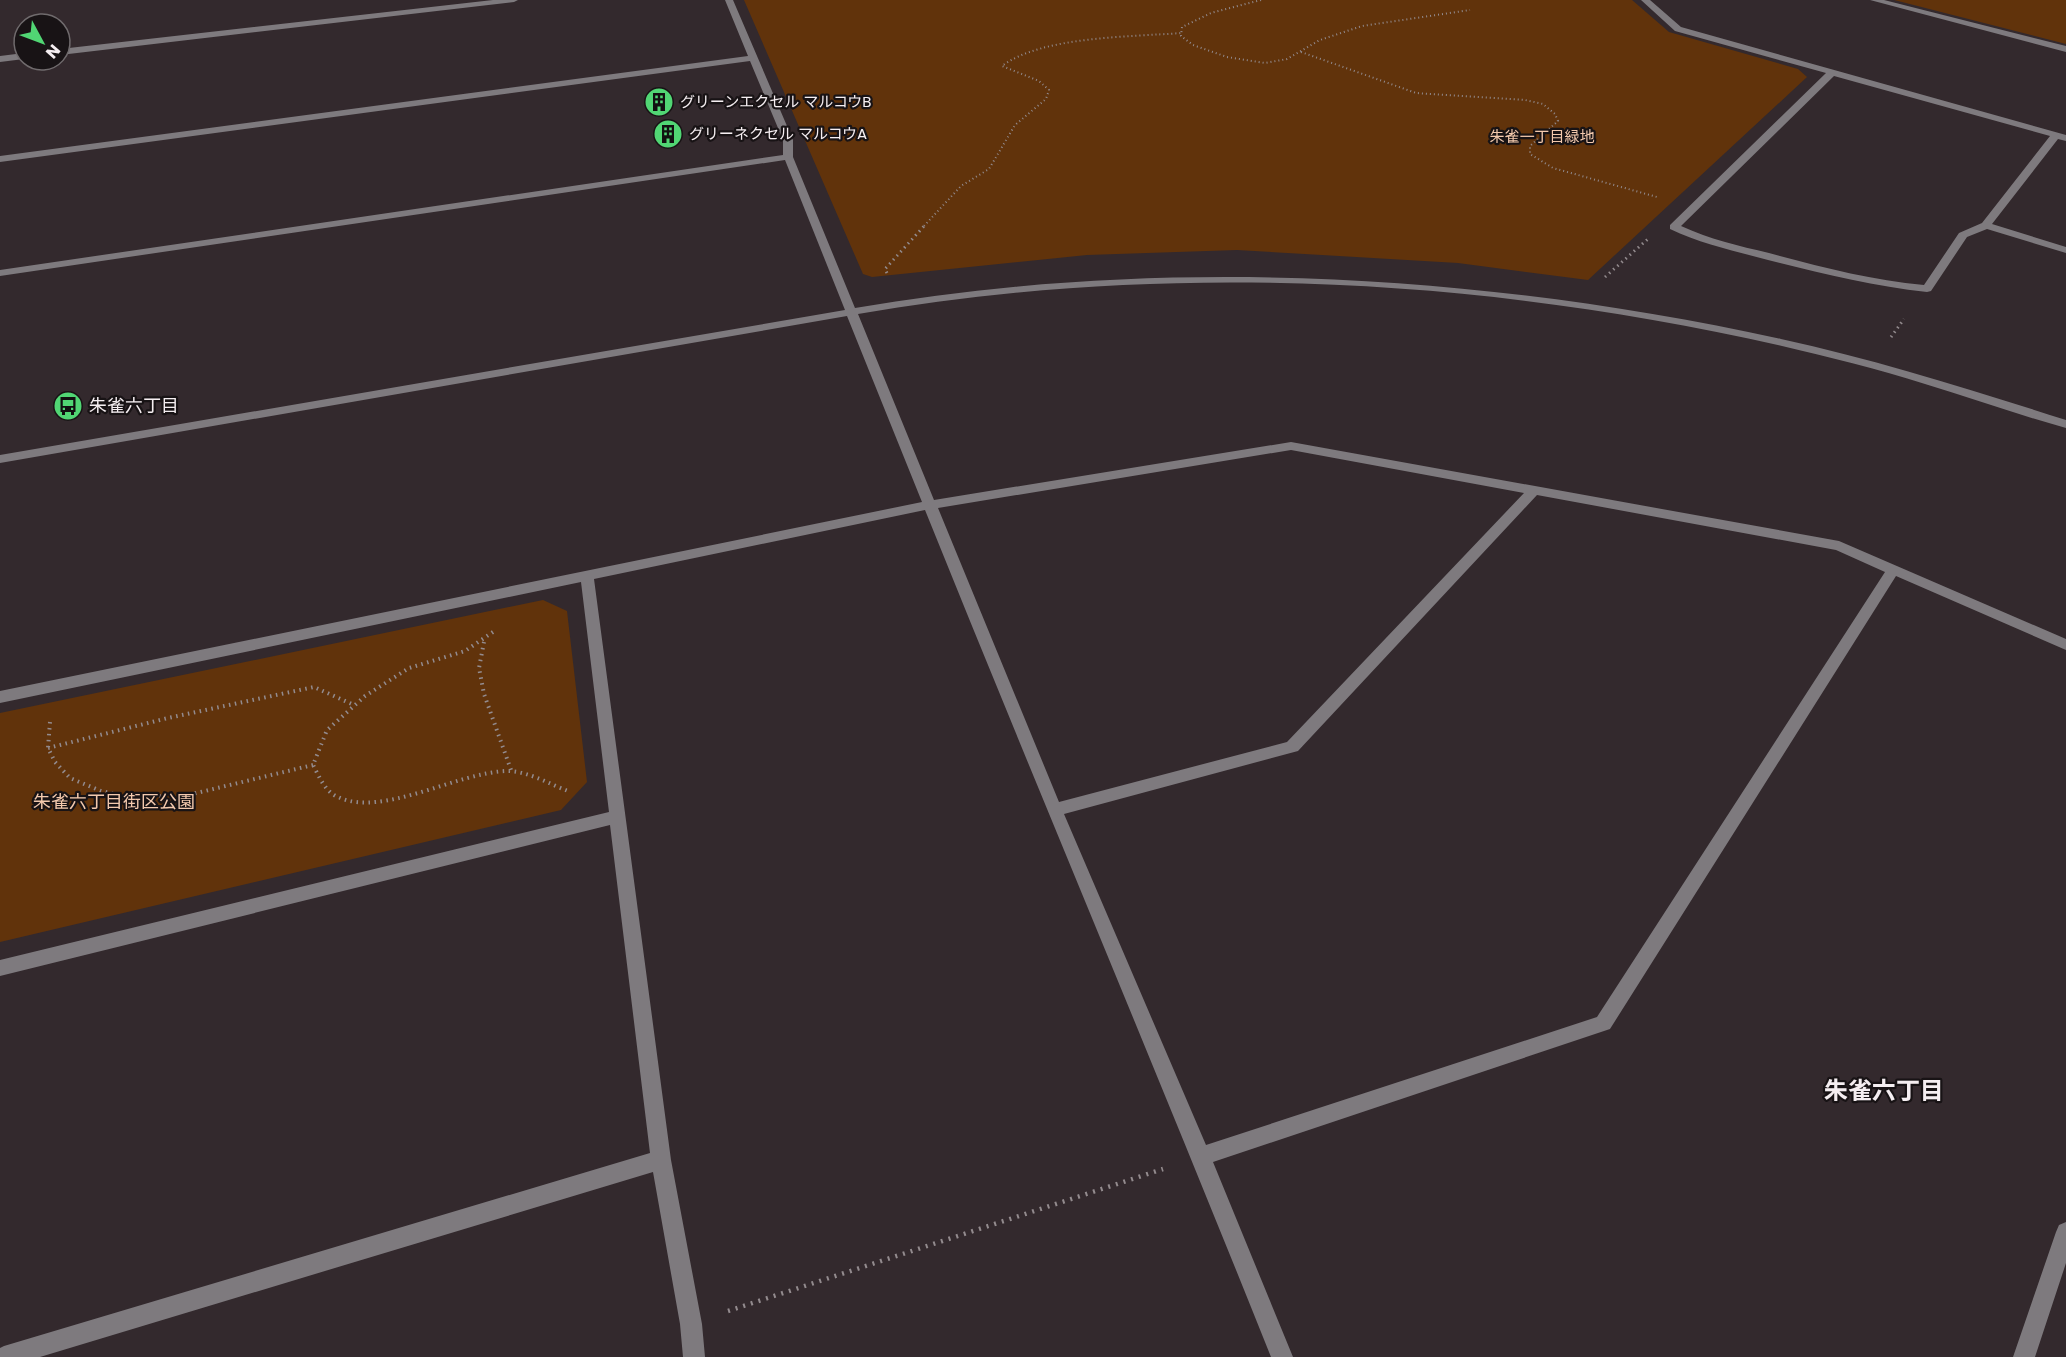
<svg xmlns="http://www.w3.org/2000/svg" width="2066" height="1357" font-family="Poppins,'Noto Sans JP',sans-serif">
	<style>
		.green { fill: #61330b }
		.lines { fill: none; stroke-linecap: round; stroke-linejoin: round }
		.path-far3 { stroke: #938b8e; stroke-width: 2; stroke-dasharray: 1 3; stroke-linecap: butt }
		.path-far2 { stroke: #938b8e; stroke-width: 3; stroke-dasharray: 1.5 4; stroke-linecap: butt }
		.path-far1 { stroke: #938b8e; stroke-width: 4; stroke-dasharray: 1.5 4.5; stroke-linecap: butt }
		.path { stroke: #938b8e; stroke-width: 4.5; stroke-dasharray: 2 6; stroke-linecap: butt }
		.minor { fill: #7e7a7e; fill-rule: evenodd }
		.labels { text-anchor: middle; stroke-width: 4.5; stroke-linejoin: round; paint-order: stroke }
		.far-poi-label { font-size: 15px; fill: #f5eef1; stroke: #181315; text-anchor: start }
		.far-park-label { font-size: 15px; fill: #f3c9ad; stroke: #181315 }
		.poi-label { font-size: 18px; fill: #f5eef1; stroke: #181315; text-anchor: start }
		.park-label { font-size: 18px; fill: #f3c9ad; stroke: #181315 }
		.near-neighbourhood-label { font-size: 24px; font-weight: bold; fill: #f5eef1; stroke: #181315 }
	</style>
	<rect width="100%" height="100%" fill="#33292d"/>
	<!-- green -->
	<path class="green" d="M 744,0 L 1632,0 L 1669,32 L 1798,69 L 1807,77 L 1588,280 L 1458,263 L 1237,250 L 1087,255 L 872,277 L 863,274 Z
		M 1894,0 L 2066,0 L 2066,44 L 1898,1 Z
		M 543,600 L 567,611 L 587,782 L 561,810 L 0,942 L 0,713 Z"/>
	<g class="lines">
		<!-- path-far3 -->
		<path class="path-far3" d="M 1261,0 L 1211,13 L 1182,27 L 1181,36 L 1193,45 L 1227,57 L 1265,63 L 1287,59 L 1320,40 L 1362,26 L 1470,10
			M 1301,52 L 1416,93 L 1525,100 L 1543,104 L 1555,114 L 1558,121 L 1530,146 L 1530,154 L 1553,168 L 1657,197
			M 924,226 L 961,186 L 989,169 L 1015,125 L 1046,99 L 1049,90 L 1039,81 L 1002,66 C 1042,36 1131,37 1181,33"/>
		<!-- path-far2 -->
		<path class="path-far2" d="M 887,273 L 885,269 L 926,224
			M 1605,277 L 1649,238
			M 1891,337 L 1904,319"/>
		<!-- path-far1 -->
		<path class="path-far1" d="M 493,632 L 465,651 L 409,668 L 365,696 L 327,730 L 313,765 C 319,776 325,792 338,797 C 382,818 458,772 507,771 C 528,771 549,784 568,791
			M 484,642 L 479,668 L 484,694 L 511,770
			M 50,722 L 48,748 L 55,762 L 70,778 L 101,791 L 123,796 L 184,796 L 313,765
			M 48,748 L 168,718 L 314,687 L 354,705"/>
		<!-- path -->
		<path class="path" d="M 728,1311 L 1163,1169"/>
		<!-- minor -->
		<path class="minor" d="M 493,0 L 518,0 L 514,2 L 60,55 L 60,49 Z
			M 725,0 L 733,0 L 793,140 L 793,157 L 855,308 C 1162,255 1478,273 1781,339 C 1877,360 1972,390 2066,420 L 2066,428 C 2018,415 1972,398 1925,384 C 1878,369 1829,357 1782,346 C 1481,277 1162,261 858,314 L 934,500 L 1291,442 L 1839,541 L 2066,639 L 2066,650 L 1896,576 L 1610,1029 L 1213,1162 L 1293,1357 L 1271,1357 C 1158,1074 1039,793 925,510 L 594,579 L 671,1160 L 702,1324 L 705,1357 L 683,1357 L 680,1324 L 653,1172 L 40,1357 L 0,1357 L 0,1348 L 4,1346 L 650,1153 L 610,825 L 0,976 L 0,960 L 609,812 L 581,582 L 0,703 L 0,691 L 922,502 L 847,316 L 0,463 L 0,455 L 845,310 L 785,160 L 0,276 L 0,270 L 783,155 L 783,140 L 750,61 L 0,162 L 0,156 L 748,56 ZM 1291,450 L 1524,493 L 1287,742 L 1059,802 L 938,508 ZM 1537,495 L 1836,550 L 1885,572 L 1597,1017 L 1206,1145 L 1064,814 L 1298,751 Z
			M 1641,0 L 1650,0 L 1681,27 L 2066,135 L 2066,141 L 2058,139 L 1992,224 L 2066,247 L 2066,253 L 1987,229 L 1967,237 L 1931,291 L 1927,292 C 1873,286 1820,273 1768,260 C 1735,251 1701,244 1670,229 L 1670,225 L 1826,73 L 1675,31 ZM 1834,76 L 2050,136 L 1982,223 L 1959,233 L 1924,285 C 1871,280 1821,267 1769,253 C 1739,246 1709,239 1681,226 Z
			M 1870,0 L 1884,0 L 2066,46 L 2066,52 Z
			M 24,53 L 24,59 L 0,62 L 0,56 Z
			M 2066,1222 L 2066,1263 L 2035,1357 L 2013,1357 L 2056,1232 L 2059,1225 Z"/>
	</g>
	<!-- icons -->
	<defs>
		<g id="building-disc" transform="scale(1.5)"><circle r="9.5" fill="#51d674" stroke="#181315"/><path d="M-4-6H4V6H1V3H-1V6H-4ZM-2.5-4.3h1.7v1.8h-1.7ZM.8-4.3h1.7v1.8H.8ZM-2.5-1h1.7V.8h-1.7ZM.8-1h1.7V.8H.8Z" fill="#111"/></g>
		<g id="bus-disc" transform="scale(1.5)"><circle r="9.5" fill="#51d674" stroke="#181315"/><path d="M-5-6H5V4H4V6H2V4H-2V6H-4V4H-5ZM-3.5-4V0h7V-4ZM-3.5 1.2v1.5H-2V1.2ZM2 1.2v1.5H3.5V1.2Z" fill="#111"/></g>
	</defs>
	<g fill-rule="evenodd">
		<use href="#building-disc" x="659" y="102"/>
		<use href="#building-disc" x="668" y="134"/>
		<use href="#bus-disc" x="68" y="406"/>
	</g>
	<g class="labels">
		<!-- far-poi labels -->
		<g class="far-poi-label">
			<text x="680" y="107">グリーンエクセル マルコウB</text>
			<text x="689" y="139">グリーネクセル マルコウA</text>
		</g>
		<!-- far-park labels -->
		<g class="far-park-label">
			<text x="1542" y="142">朱雀一丁目緑地</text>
		</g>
		<!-- poi labels -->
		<g class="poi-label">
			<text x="89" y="412">朱雀六丁目</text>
		</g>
		<!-- park labels -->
		<g class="park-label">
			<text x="114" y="808">朱雀六丁目街区公園</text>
		</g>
		<!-- near-neighbourhood labels -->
		<g class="near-neighbourhood-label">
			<text x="1884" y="1099">朱雀六丁目</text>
		</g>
	</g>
	<!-- north arrow -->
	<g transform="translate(42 42) rotate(131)"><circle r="28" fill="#181315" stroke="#706b6d" stroke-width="1.5"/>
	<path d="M0-4.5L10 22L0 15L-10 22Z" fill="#51d674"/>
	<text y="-9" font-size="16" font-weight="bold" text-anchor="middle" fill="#f5eef1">N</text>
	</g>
</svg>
